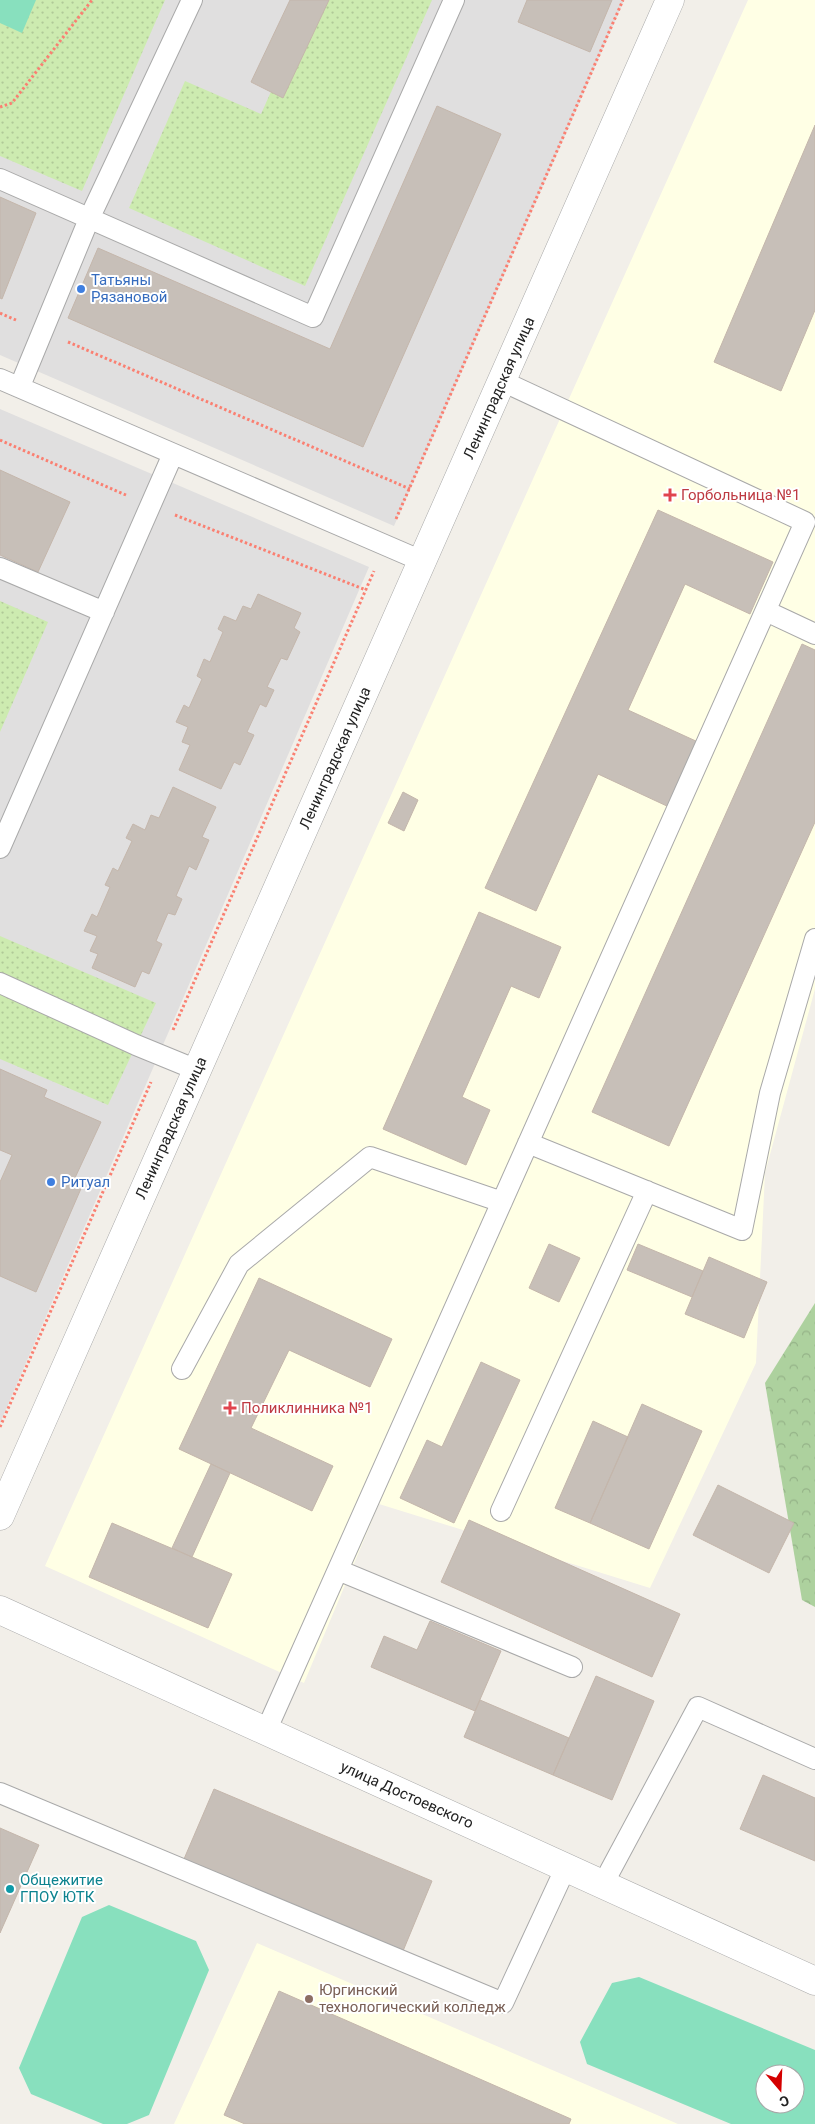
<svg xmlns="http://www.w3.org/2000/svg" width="815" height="2124" font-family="Roboto,sans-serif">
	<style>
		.residential { fill: #e0dfdf }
		.education { fill: #ffffe5 }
		.grass { fill: url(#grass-dots) }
		.forest { fill: url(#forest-crowns) }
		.pitch { fill: #88e0be; fill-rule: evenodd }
		.building { fill: #c7bfb8; stroke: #c4b6ab }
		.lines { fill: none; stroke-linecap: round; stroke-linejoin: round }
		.service-casing { stroke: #a9a9a9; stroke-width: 22 }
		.tertiary-casing { stroke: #a9a9a9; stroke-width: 29 }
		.path { stroke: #fa8072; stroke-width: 3; stroke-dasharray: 2.5 2.5; stroke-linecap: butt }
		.service { stroke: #fff; stroke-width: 20 }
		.tertiary { stroke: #fff; stroke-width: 28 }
		.shop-dot { fill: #3f7fe0; stroke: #fff; stroke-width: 2 }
		.health-dot { fill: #e0444e; stroke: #fff; stroke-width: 2 }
		.culture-dot { fill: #0f9aa8; stroke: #fff; stroke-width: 2 }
		.education-dot { fill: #8d6e63; stroke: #fff; stroke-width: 2 }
		.labels { text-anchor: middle; stroke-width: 4; stroke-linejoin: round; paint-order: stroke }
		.shop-label { font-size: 15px; fill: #366cbe; stroke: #fff; text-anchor: start }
		.street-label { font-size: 15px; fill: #222; stroke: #fff }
		.health-label { font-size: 15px; fill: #be3a42; stroke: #fff; text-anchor: start }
		.culture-label { font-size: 15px; fill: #0d838f; stroke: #fff; text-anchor: start }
		.education-label { font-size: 15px; fill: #785e54; stroke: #fff; text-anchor: start }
	</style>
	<defs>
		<pattern id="grass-dots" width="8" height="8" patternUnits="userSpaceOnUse" patternTransform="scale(1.25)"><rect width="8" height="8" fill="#cdebb0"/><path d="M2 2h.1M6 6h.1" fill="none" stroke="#b0c997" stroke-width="1.8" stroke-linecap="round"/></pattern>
		<pattern id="forest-crowns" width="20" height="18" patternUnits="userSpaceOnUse" patternTransform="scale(1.25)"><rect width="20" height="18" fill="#add19e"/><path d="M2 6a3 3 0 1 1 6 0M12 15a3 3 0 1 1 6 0" fill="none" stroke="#95b388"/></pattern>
	</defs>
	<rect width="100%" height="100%" fill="#f2efe9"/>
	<!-- residential -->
	<path class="residential" d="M 0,0 L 624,0 L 394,526 L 0,355 Z
		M 0,409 L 369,567 L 0,1423 Z"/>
	<!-- education -->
	<path class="education" d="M 748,0 L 815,0 L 815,989 L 765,1173 L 756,1363 L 650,1588 L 379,1504 L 304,1683 L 45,1566 Z
		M 257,1943 L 678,2124 L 174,2124 Z"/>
	<!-- grass -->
	<path class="grass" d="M 0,0 L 165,0 L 82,191 L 0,156 Z
		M 312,0 L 432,0 L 305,286 L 129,208 L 185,81 L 261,114 Z
		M 0,601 L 48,622 L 0,732 Z
		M 0,936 L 156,1003 L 108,1105 L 0,1059 Z"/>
	<!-- forest -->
	<path class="forest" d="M 815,1303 L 815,1607 L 802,1600 L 765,1383 Z"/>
	<!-- pitch -->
	<path class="pitch" d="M 0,0 L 36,0 L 22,33 L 0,23 Z
		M 109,1905 L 196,1941 L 209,1970 L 149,2115 L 127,2124 L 103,2124 L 31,2094 L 19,2068 L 82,1917 Z
		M 639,1977 L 815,2050 L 815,2124 L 731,2124 L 587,2064 L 580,2042 L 612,1983 ZM 765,2074 L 795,2074 L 795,2104 L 765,2104 Z"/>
	<!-- building -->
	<path class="building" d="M 290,0 L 329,0 L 283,98 L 251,82 Z
		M 527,0 L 612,0 L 590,52 L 518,22 Z
		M 437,106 L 501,134 L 363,447 L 68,318 L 98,248 L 330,349 Z
		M 815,125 L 815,310 L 781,391 L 714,362 Z
		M 0,197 L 36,213 L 2,299 L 0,298 Z
		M 0,470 L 70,502 L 38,572 L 0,555 Z
		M 658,510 L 773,562 L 750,614 L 685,584 L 628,710 L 698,742 L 669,807 L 598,774 L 536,911 L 485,888 Z
		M 258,594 L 301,613 L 294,628 L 300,632 L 287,660 L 281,658 L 267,687 L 274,690 L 266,707 L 260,704 L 247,732 L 254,735 L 240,765 L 234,762 L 221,789 L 179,770 L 190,745 L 182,742 L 188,727 L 176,722 L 184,705 L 189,708 L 202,679 L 197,676 L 204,659 L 210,662 L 223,632 L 218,629 L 224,616 L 236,621 L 243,606 L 251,609 Z
		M 802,644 L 815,650 L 815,822 L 669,1146 L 592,1112 Z
		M 173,787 L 216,807 L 202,837 L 209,840 L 196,870 L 189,866 L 176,896 L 182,899 L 175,915 L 168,913 L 156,941 L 162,944 L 149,974 L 142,971 L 135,987 L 92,968 L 98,954 L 90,951 L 97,936 L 84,931 L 92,914 L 97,917 L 110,887 L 105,885 L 113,868 L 118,871 L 132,841 L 126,838 L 133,824 L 145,830 L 151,815 L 159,818 Z
		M 403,792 L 418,800 L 404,831 L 388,823 Z
		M 479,912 L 561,947 L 539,998 L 511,986 L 462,1097 L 490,1110 L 466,1165 L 383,1129 Z
		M 0,1069 L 47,1090 L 44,1097 L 101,1122 L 74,1180 L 83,1184 L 36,1292 L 0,1276 L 0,1182 L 12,1155 L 0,1150 Z
		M 549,1244 L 580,1258 L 559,1302 L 529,1288 Z
		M 638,1244 L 703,1271 L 692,1297 L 627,1270 Z
		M 709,1257 L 767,1282 L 744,1338 L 685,1314 Z
		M 259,1278 L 392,1339 L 370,1387 L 289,1350 L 251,1428 L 333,1466 L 312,1511 L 179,1449 Z
		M 481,1362 L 520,1380 L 454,1523 L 400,1498 L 427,1440 L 442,1447 Z
		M 642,1404 L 702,1431 L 649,1549 L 590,1523 Z
		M 593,1421 L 628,1437 L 590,1523 L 555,1508 Z
		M 211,1464 L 230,1473 L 192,1557 L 172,1548 Z
		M 718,1485 L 794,1523 L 769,1573 L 693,1535 Z
		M 469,1520 L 680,1614 L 652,1677 L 441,1582 Z
		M 112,1523 L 232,1574 L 208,1628 L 89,1577 Z
		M 430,1621 L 501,1651 L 475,1711 L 371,1667 L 384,1636 L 417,1650 Z
		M 596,1676 L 654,1701 L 612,1800 L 553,1775 Z
		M 480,1700 L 569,1738 L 553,1775 L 464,1737 Z
		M 763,1775 L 815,1798 L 815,1861 L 740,1829 Z
		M 214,1789 L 432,1881 L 403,1951 L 184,1859 Z
		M 0,1828 L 39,1845 L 0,1933 Z
		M 279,1991 L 571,2119 L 569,2124 L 245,2124 L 224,2115 Z"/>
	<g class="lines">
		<!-- service casing -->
		<g class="service-casing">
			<path id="service" d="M 0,179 L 313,317 L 454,0
				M 0,379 L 422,561
				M 20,386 L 89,219 L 192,0
				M 0,568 L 104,612
				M 766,611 L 815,634
				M 0,848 L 173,454
				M 0,983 L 136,1045 L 197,1070
				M 528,1143 L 742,1230 L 770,1093 L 815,939
				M 182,1369 L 239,1264 L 370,1157 L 502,1202
				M 501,1511 L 647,1191
				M 338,1570 L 572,1667
				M 266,1731 L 805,522 L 502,381
				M 0,1793 L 503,2003 L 566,1867
				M 603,1884 L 698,1707 L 815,1759"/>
		</g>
		<!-- tertiary casing -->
		<g class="tertiary-casing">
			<path id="tertiary" d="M 0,1516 L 670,0
				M 0,1610 L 815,1981"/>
		</g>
		<!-- path -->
		<path class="path" d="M 0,107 L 12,103 L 92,0
			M 0,313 L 16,320
			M 68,342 L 410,489
			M 0,440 L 126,495
			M 175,515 L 366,590
			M 396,519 L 623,0
			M 173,1030 L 374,571
			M 0,1427 L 151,1082"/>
		<!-- service -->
		<use href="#service" class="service"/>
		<!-- tertiary -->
		<use href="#tertiary" class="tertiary"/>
	</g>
	<!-- markers -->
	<g class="shop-dot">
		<circle cx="81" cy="289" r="5"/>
		<circle cx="51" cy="1182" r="5"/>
	</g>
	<g class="health-dot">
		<path d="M667.5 487.5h5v5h5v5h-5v5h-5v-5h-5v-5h5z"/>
		<path d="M227.5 1400.5h5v5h5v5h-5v5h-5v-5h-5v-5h5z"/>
	</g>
	<circle class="culture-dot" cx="10" cy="1889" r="5"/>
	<circle class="education-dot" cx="309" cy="1999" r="5"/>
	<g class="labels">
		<!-- shop labels -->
		<g class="shop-label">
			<text x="91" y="285">Татьяны<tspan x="91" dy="17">Рязановой</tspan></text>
			<text x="61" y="1187">Ритуал</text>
		</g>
		<!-- street labels -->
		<g class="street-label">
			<text transform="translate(499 388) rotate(-66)" y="5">Ленинградская улица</text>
			<text transform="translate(335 758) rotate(-66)" y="5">Ленинградская улица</text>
			<text transform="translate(171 1128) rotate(-66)" y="5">Ленинградская улица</text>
			<text transform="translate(407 1795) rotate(24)" y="5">улица Достоевского</text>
		</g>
		<!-- health labels -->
		<g class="health-label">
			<text x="681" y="500">Горбольница №1</text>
			<text x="241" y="1413">Поликлинника №1</text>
		</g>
		<!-- culture labels -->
		<g class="culture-label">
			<text x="20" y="1885">Общежитие<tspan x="20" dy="17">ГПОУ ЮТК</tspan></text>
		</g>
		<!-- education labels -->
		<g class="education-label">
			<text x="319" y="1995">Юргинский<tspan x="319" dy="17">технологический колледж</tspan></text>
		</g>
	</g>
	<!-- north arrow -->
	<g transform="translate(780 2089) rotate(161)"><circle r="24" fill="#ffffff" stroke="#a7a7a7"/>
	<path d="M0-4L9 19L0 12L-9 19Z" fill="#d40000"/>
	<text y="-8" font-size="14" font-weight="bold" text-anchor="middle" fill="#222222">С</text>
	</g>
</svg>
